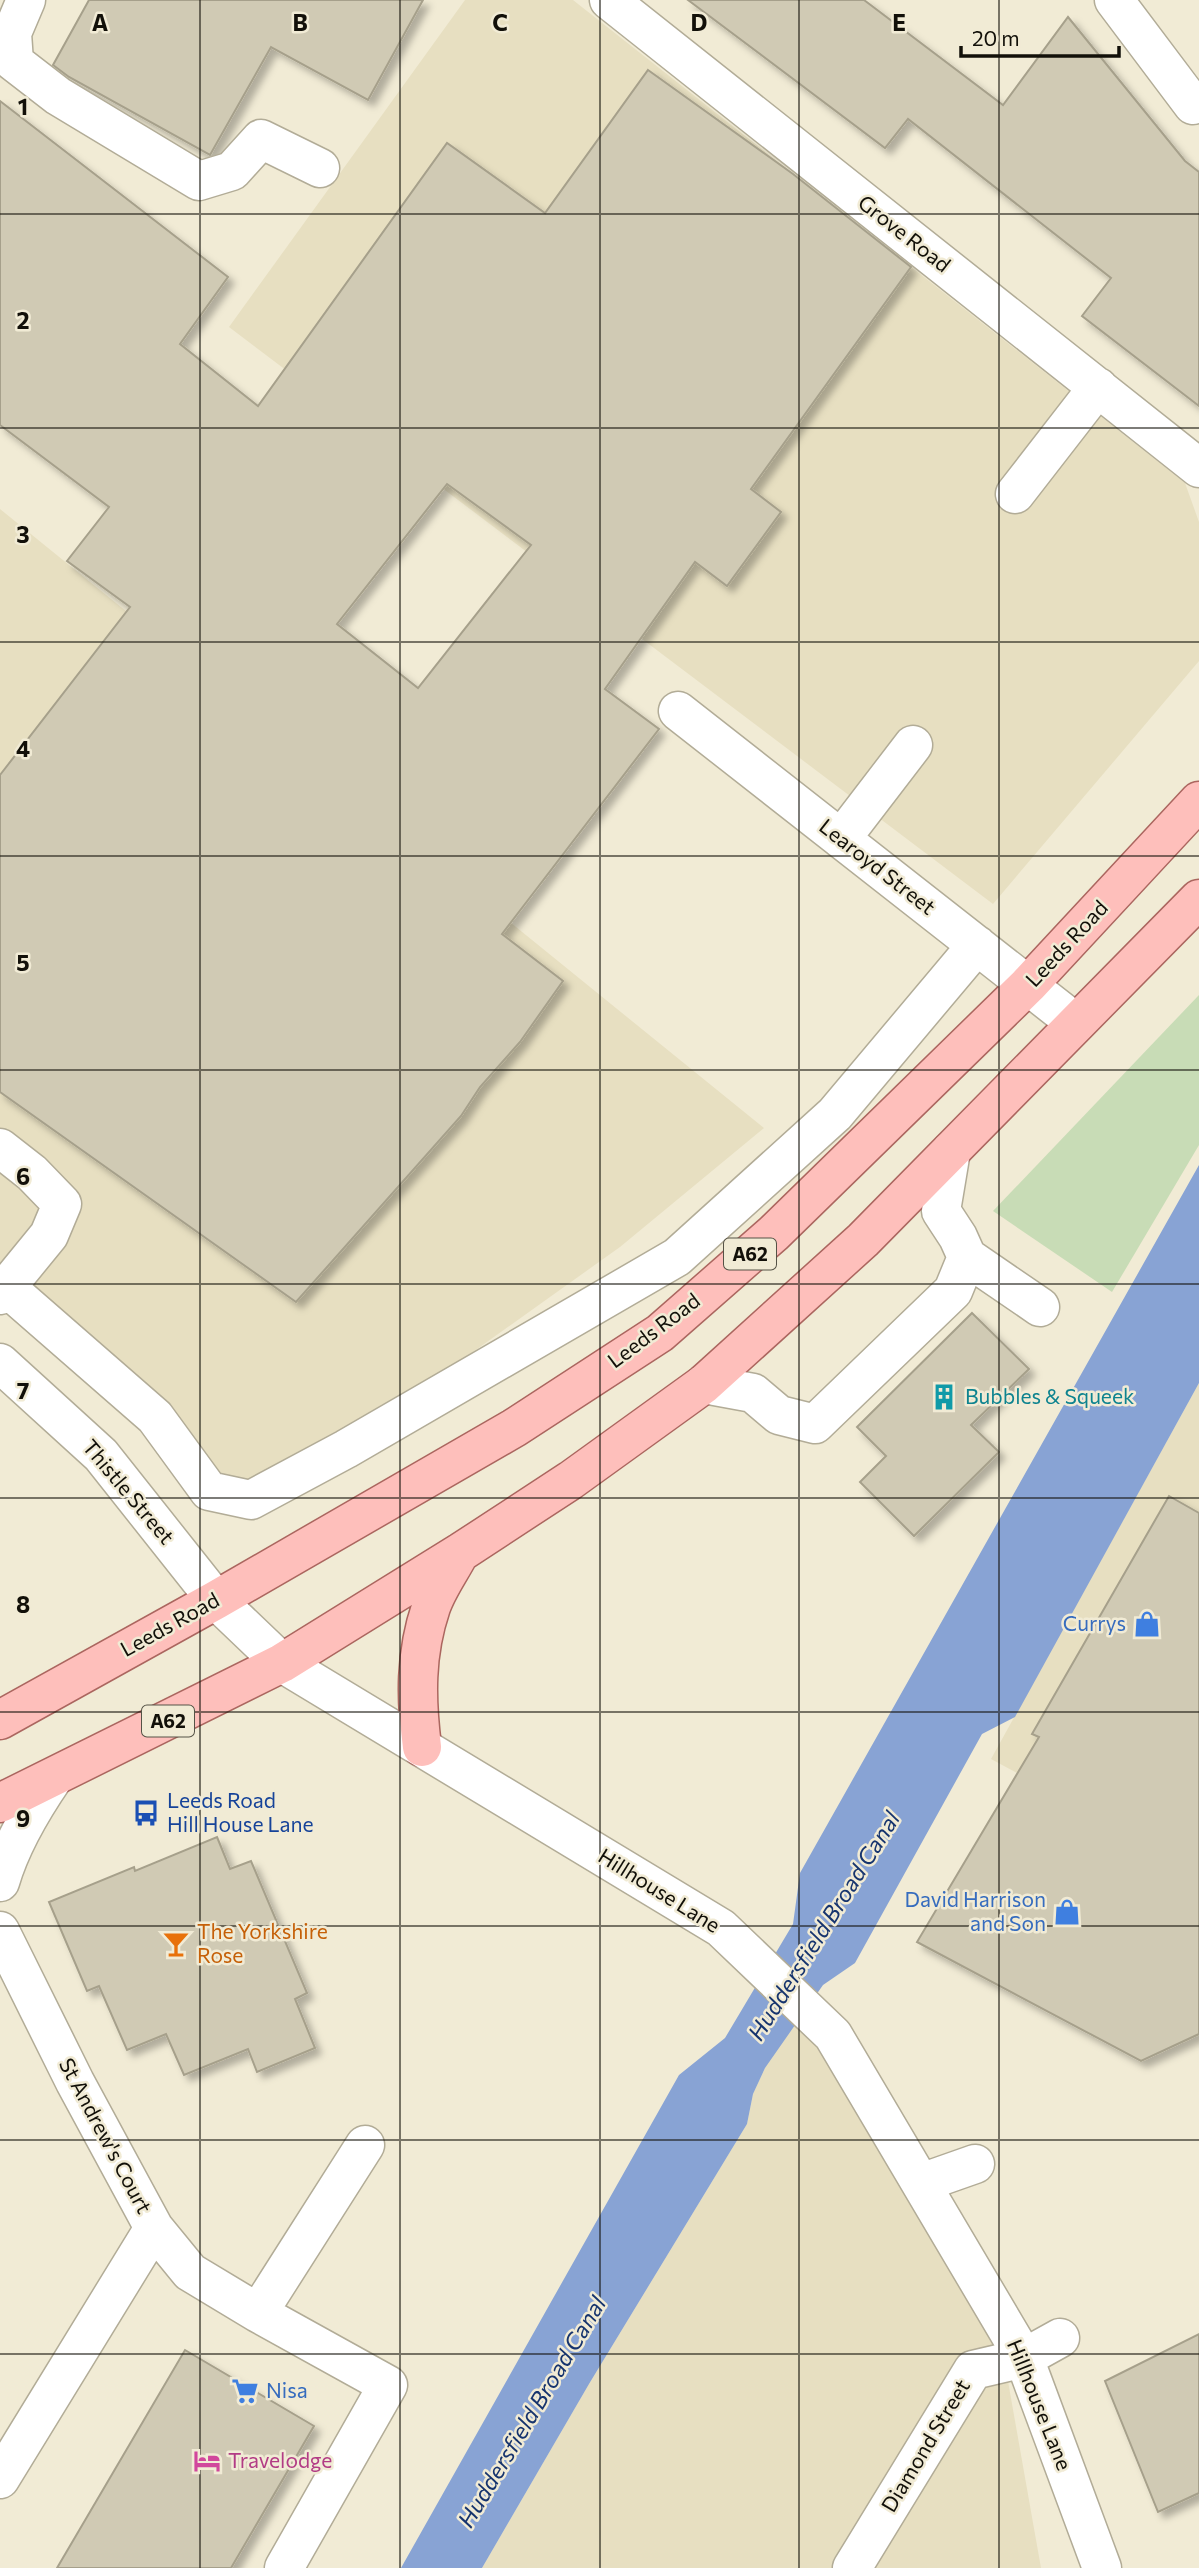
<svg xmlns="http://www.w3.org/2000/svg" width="1199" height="2568" font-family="Commissioner,sans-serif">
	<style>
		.built { fill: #e7dfc1 }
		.green { fill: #c8dcb6 }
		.water { fill: #88a3d4 }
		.building { fill: #d0cab4; stroke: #a6a08b; stroke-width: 2; fill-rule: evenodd; filter: url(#shadow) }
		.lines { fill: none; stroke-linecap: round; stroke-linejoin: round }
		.minor-casing { stroke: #b2ac97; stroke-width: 41 }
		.major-casing { stroke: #ab665f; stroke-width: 41 }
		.minor { stroke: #fff; stroke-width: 38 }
		.major { stroke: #febfbb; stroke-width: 38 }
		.grid { fill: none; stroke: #121009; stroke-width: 2; stroke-opacity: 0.55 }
		.labels { text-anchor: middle; stroke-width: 5; stroke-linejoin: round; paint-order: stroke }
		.shield { fill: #f1ebd5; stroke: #555246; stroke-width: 2 }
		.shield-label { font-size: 19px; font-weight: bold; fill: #121009 }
		.street-label { font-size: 21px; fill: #121009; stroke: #f1ebd5 }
		.culture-label { font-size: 21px; fill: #0d838f; stroke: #f1ebd5; text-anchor: start }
		.shop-label { font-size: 21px; fill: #366cbe; stroke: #f1ebd5; text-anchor: end }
		.transit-label { font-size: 21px; fill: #164399; stroke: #f1ebd5; text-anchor: start }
		.food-label { font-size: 21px; fill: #c56008; stroke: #f1ebd5; text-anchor: start }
		.hotel-label { font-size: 21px; fill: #b23c85; stroke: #f1ebd5; text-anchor: start }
		.water-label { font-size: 23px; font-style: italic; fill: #16346e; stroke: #f1ebd5 }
		.grid-label { font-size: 23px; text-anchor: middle; font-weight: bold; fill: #121009; stroke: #f1ebd5; stroke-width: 5; stroke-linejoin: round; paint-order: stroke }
	</style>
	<defs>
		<filter id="shadow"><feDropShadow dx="6" dy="6" stdDeviation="3.5" flood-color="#0004"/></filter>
	</defs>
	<rect width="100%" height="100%" fill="#f1ebd5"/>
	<!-- built -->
	<path class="built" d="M 465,0 L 573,0 L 1185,483 L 1199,522 L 1199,661 L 993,904 L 229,327 Z
		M 0,509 L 764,1128 L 620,1247 L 428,1384 L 210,1502 L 154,1437 L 0,1301 Z
		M 1199,1383 L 1199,1871 L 991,1759 Z
		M 792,2009 L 831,2057 L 1003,2353 L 1041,2568 L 482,2568 L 589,2384 L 747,2124 L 753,2094 Z"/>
	<!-- green -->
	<path class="green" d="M 1199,995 L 1199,1145 L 1112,1292 L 993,1211 Z"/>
	<!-- water -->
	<path class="water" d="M 1199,1165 L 1199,1383 L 1015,1717 L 982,1734 L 855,1963 L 823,1985 L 765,2068 L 753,2094 L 747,2124 L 589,2384 L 482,2568 L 401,2568 L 679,2075 L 725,2038 L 793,1924 L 800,1873 Z"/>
	<!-- building -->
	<path class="building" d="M 89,0 L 423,0 L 368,100 L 271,47 L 210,155 L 69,77 L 53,65 Z
		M 688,0 L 864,0 L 1003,105 L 1068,17 L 1185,161 L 1199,172 L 1199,406 L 1082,316 L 1111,278 L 908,119 L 885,148 Z
		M 648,70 L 793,174 L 911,267 L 751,489 L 781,512 L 727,586 L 695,562 L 605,689 L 659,729 L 502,934 L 563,981 L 520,1042 L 480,1087 L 461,1116 L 296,1302 L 0,1092 L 0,775 L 130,607 L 67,561 L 109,507 L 0,425 L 0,101 L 228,277 L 180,344 L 258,406 L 447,143 L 545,213 ZM 447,484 L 531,545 L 418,688 L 337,624 Z
		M 972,1313 L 1029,1369 L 971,1425 L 999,1452 L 914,1536 L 860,1482 L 886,1456 L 857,1427 Z
		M 1169,1496 L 1199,1513 L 1199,2034 L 1141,2061 L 917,1942 L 1039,1737 L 1032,1734 Z
		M 217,1837 L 230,1869 L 251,1861 L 307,1993 L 295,1999 L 315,2048 L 257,2072 L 248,2049 L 184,2075 L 166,2034 L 127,2050 L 99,1986 L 87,1991 L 49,1902 L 134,1867 L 135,1871 Z
		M 1199,2334 L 1199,2493 L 1158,2512 L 1105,2381 Z
		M 185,2350 L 314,2426 L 231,2568 L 57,2568 Z"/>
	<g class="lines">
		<!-- minor casing -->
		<g class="minor-casing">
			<path id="minor" d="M 26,0 L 12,33 L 14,62 L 58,96 L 199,181 L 232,171 L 261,139 L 320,168
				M 609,0 L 1199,468
				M 1114,0 L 1193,105 L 1199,101
				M 1015,494 L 1098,387
				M 678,711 L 1076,1023
				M 841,839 L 913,745
				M 0,1148 L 32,1173 L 62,1204 L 49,1235 L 0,1295
				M 967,1257 L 1040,1307
				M 6,1287 L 155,1417 L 209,1491 L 251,1500 L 346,1449 L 677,1257 L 835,1114 L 977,945
				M 0,1363 L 101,1455 L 216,1600 L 282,1663 L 721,1928 L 833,2035 L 1024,2358 L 1102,2568
				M 704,1384 L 753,1393 L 779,1415 L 815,1424 L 953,1291 L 967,1257 L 958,1237 L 941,1211 L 951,1151
				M 0,1882 C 11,1844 32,1809 54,1777
				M 0,1931 L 75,2082 L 154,2228 L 190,2272 L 258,2313 L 365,2145
				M 921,2183 L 975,2164
				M 258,2313 L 388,2385 L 284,2568
				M 0,2479 L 154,2228
				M 852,2568 L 973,2370 L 1024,2358 L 1060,2338"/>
		</g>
		<!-- major casing -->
		<g class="major-casing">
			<path id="major" d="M 0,1720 L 216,1600 L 514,1428 L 660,1333 L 774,1233 L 1028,985 L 1199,801
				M 422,1747 C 416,1699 415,1654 431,1607 C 437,1589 450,1571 459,1554
				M 0,1803 L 282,1663 L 461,1552 L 571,1480 L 704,1384 L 863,1240 L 1199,899"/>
		</g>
		<!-- minor -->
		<use href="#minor" class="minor"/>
		<!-- major -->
		<use href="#major" class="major"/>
	</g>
	<!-- grid -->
	<path class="grid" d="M 200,0 L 200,2568M 400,0 L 400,2568M 600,0 L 600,2568M 799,0 L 799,2568M 999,0 L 999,2568M 0,214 L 1199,214M 0,428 L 1199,428M 0,642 L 1199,642M 0,856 L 1199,856M 0,1070 L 1199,1070M 0,1284 L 1199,1284M 0,1498 L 1199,1498M 0,1712 L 1199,1712M 0,1926 L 1199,1926M 0,2140 L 1199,2140M 0,2354 L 1199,2354"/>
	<!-- icons -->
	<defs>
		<g id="building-bare" transform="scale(2.1)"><path d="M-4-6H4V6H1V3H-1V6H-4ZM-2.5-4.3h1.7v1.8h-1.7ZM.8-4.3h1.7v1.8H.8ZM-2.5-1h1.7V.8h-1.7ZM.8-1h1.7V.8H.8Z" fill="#0f9aa8" stroke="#f1ebd5" stroke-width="2.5" paint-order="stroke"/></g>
		<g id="shop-bare" transform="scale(2.1)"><path d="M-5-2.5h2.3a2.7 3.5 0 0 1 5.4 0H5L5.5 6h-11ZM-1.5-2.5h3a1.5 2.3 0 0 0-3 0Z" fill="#3f7fe0" stroke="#f1ebd5" stroke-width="2.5" paint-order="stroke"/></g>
		<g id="bus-bare" transform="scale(2.1)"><path d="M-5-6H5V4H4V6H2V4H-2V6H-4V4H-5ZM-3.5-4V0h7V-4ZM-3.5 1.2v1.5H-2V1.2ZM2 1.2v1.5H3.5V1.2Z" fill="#1a4fb4" stroke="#f1ebd5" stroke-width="2.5" paint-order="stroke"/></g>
		<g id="bar-bare" transform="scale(2.1)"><path d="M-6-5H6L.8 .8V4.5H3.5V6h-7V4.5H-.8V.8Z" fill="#e8710a" stroke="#f1ebd5" stroke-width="2.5" paint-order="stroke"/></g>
		<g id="supermarket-bare" transform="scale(2.1)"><path d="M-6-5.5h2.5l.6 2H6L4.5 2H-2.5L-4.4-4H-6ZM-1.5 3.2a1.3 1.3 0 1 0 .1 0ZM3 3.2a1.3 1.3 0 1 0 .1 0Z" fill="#3f7fe0" stroke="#f1ebd5" stroke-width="2.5" paint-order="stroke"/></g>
		<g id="hotel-bare" transform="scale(2.1)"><path d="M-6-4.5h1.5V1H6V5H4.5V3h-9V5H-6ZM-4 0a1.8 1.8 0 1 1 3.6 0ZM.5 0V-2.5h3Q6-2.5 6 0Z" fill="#d1479c" stroke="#f1ebd5" stroke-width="2.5" paint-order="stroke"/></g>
	</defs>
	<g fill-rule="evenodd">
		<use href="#building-bare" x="944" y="1397"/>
		<use href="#shop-bare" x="1147" y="1624"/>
		<use href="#bus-bare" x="146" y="1813"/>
		<use href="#shop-bare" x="1067" y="1912"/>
		<use href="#bar-bare" x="176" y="1944"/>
		<use href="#supermarket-bare" x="245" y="2391"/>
		<use href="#hotel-bare" x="207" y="2461"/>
	</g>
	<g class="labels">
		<!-- shield labels -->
		<g class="shield">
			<rect x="724" y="1238.5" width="52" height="31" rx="5"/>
			<rect x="142" y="1705.5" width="52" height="31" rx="5"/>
		</g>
		<g class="shield-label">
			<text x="750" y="1261">A62</text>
			<text x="168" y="1728">A62</text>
		</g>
		<!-- street labels -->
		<g class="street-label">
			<text transform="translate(904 234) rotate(38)" y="7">Grove Road</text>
			<text transform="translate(877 867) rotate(38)" y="7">Learoyd Street</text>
			<text transform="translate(1067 944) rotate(-47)" y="7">Leeds Road</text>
			<text transform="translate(654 1331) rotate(-37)" y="7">Leeds Road</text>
			<text transform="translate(128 1492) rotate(50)" y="7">Thistle Street</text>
			<text transform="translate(170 1625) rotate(-29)" y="7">Leeds Road</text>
			<text transform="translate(659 1891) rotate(32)" y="7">Hillhouse Lane</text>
			<text transform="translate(105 2136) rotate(62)" y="7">St Andrew's Court</text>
			<text transform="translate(1039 2405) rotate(68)" y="7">Hillhouse Lane</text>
			<text transform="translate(926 2446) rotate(-59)" y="7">Diamond Street</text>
		</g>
		<!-- culture labels -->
		<g class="culture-label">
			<text x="965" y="1404">Bubbles &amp; Squeek</text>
		</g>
		<!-- shop labels -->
		<g class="shop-label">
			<text x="1126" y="1631">Currys</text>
			<text x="1046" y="1907">David Harrison<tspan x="1046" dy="24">and Son</tspan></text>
			<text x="266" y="2398" text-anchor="start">Nisa</text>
		</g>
		<!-- transit labels -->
		<g class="transit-label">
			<text x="167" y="1808">Leeds Road<tspan x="167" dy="24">Hill House Lane</tspan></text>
		</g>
		<!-- food labels -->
		<g class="food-label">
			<text x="197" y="1939">The Yorkshire<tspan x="197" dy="24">Rose</tspan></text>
		</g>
		<!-- hotel labels -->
		<g class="hotel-label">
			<text x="228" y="2468">Travelodge</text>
		</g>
		<!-- water labels -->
		<g class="water-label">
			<text transform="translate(824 1926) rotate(-58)" y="8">Huddersfield Broad Canal</text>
			<text transform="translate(532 2412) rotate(-59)" y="8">Huddersfield Broad Canal</text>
		</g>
	</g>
	<g class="grid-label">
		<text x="100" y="31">A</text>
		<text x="300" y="31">B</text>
		<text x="500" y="31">C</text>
		<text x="699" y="31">D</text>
		<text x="899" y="31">E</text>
		<text x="23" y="115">1</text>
		<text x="23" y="329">2</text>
		<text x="23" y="543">3</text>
		<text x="23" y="757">4</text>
		<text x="23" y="971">5</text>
		<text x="23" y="1185">6</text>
		<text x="23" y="1399">7</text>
		<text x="23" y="1613">8</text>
		<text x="23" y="1827">9</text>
	</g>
	<!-- scale -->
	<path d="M961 46v10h158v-10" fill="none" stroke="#121009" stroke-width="3.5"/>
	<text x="972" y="46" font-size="21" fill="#121009" stroke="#f1ebd5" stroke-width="5" paint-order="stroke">20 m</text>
</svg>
